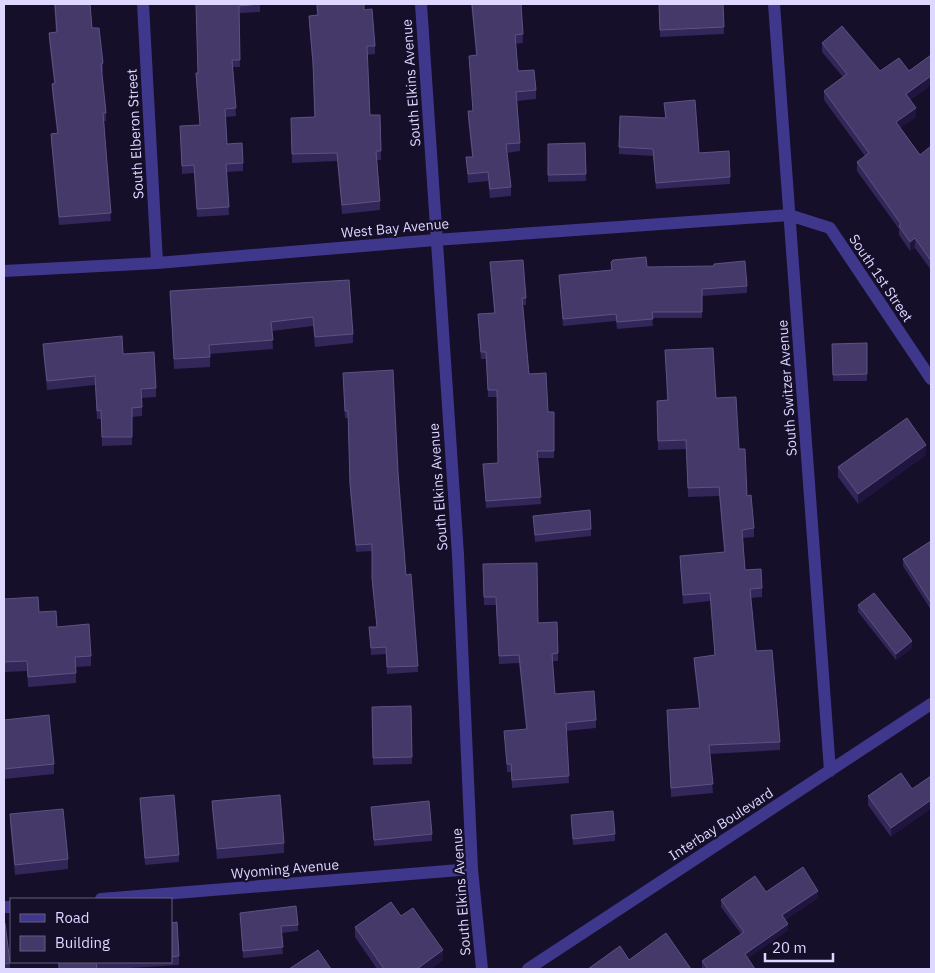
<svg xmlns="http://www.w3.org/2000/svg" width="935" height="973" font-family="'IBM Plex Sans',sans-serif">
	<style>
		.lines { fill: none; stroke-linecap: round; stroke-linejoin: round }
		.minor { stroke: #3f378b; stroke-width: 12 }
		.wall { fill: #332659 }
		.shaded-wall { fill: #1f153e }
		.building { fill: #45396a; stroke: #5d5282 }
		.labels { text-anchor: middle; stroke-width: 4.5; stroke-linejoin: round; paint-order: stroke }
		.street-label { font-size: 14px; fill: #ded7ff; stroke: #150f2a }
	</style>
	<rect width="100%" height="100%" fill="#150f2a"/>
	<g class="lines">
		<!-- minor -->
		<path class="minor" d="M 143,4 L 157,263
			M 421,4 L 458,555 L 472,869 L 482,969
			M 774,4 L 830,771
			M 4,271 L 157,263 L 435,240 L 789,215 L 830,228 L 931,379
			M 101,899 L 472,869
			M 4,907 L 11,907
			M 528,969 L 931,704"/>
	</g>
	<!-- wall -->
	<path class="wall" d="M 54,4 L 90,4 L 92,28 L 103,63 L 103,71 L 102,72 L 106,113 L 106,121 L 104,121 L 111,221 L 59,225 L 51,142 L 51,134 L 57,133 L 52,92 L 52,84 L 54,83 L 49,41 L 49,33 L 56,33 Z
		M 196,4 L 260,4 L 260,12 L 239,13 L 240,67 L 233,67 L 236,116 L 226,117 L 227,144 L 243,163 L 243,171 L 227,172 L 229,215 L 197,217 L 194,173 L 182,174 L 180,134 L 200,125 L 196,80 L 196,73 L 198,73 Z
		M 316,4 L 364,4 L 364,10 L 375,46 L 375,54 L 367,55 L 370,115 L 380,115 L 381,160 L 377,160 L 380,201 L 380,210 L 342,214 L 337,161 L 292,163 L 291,118 L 314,117 L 313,71 L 309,24 L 309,16 L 317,15 Z
		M 471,4 L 521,4 L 523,43 L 515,44 L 518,71 L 536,90 L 536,99 L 517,101 L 520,143 L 520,151 L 507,153 L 511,187 L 511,196 L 490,198 L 488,181 L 468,183 L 466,157 L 472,157 L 468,120 L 468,111 L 473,111 L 469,56 L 476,55 Z
		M 659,4 L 723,4 L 724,34 L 660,37 Z
		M 822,43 L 880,71 L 909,71 L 931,55 L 931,85 L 910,100 L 916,117 L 900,128 L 920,155 L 931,146 L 931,270 L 915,248 L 910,251 L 899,235 L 899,229 L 857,171 L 857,162 L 865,156 L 824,100 L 824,91 L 843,77 L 822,52 Z
		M 664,103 L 699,153 L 730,177 L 730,184 L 656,189 L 653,156 L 619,154 L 619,147 L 665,118 Z
		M 585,143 L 586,181 L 548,182 L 548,144 Z
		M 490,262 L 526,298 L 526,305 L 523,305 L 529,374 L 548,412 L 554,412 L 554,458 L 538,458 L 541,504 L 486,508 L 483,464 L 498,463 L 497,397 L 488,397 L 486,359 L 481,359 L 478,314 L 494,313 Z
		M 611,262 L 647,267 L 747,286 L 747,293 L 702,296 L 702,318 L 652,318 L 653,326 L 617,329 L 616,321 L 563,326 L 559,275 L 611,270 Z
		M 349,280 L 353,334 L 353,343 L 315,347 L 313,326 L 272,331 L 273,349 L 210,354 L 210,367 L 174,369 L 170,291 Z
		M 867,343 L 867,381 L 833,381 L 832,344 Z
		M 43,344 L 123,354 L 156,388 L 156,397 L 142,398 L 142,416 L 132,417 L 132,445 L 102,446 L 101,419 L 97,419 L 95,385 L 47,390 L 43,352 Z
		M 665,350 L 716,398 L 739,449 L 747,496 L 754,528 L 754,537 L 743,538 L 745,570 L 762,588 L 762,597 L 751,598 L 756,651 L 780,742 L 780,750 L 710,754 L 713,793 L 671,797 L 667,710 L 699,708 L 694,666 L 694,658 L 715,656 L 710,601 L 683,604 L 680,564 L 680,556 L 724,552 L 719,496 L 688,497 L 686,449 L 658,450 L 657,401 L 667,400 Z
		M 343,380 L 398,472 L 406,575 L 418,666 L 418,672 L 387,674 L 386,654 L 371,655 L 369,627 L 377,627 L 372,585 L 372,551 L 356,552 L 350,491 L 348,418 L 345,418 Z
		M 926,455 L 858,504 L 838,477 L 838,467 Z
		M 533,516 L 591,529 L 591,536 L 535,542 Z
		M 931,541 L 931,610 L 903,566 L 903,559 Z
		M 483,564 L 538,623 L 558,653 L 558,661 L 552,661 L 555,694 L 596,720 L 596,728 L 566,731 L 569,783 L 512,788 L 511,772 L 507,772 L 504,731 L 526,729 L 519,663 L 499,664 L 496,605 L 484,605 Z
		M 4,599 L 39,612 L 91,656 L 91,666 L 76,667 L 76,683 L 28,687 L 27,671 L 4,672 Z
		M 858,605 L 912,648 L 896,660 L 858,612 Z
		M 411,706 L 412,764 L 373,765 L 372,707 Z
		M 4,720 L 54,764 L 54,774 L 4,779 Z
		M 901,773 L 891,837 L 868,805 L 868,796 Z
		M 140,798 L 179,855 L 179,862 L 145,865 Z
		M 212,801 L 284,843 L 284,853 L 217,859 L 212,811 Z
		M 371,807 L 432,834 L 432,841 L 374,846 Z
		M 10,814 L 68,859 L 68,869 L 15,875 L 10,824 Z
		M 571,815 L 615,834 L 615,841 L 573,845 Z
		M 766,892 L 818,898 L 785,920 L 788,930 L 748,958 L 755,969 L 703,969 L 702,968 L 702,961 L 741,934 L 721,907 L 721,900 Z
		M 240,913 L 298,925 L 298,931 L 281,933 L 283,954 L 243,958 Z
		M 401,916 L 443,960 L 431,969 L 377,969 L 355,937 L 355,927 Z
		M 4,923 L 10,963 L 10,969 L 4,969 Z
		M 171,923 L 179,956 L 179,965 L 114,969 L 59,969 L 58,962 L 171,962 Z"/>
	<!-- shaded-wall -->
	<path class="shaded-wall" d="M 931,76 L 931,85 L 906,103 L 906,94 Z
		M 916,108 L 916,117 L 896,131 L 896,122 Z
		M 915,238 L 915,248 L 910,251 L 910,242 Z
		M 926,445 L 926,455 L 858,504 L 858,494 Z
		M 912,641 L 912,648 L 896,660 L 896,654 Z
		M 931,800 L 931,809 L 891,837 L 891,828 Z
		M 818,891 L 818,898 L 782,922 L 782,915 Z
		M 788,924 L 788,930 L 745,961 L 745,954 Z
		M 443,950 L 443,960 L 431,969 L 417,969 Z"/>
	<!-- building -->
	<path class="building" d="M 55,4 L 90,4 L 92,28 L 99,28 L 103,63 L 101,64 L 106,113 L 103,113 L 111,213 L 59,217 L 51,134 L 58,133 L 52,84 L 55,83 L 49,33 L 57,32 Z
		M 196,4 L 260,4 L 239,6 L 240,60 L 232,60 L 236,108 L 225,109 L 227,144 L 242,143 L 243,163 L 226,164 L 229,207 L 197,209 L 194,165 L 182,166 L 180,126 L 200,125 L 196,73 L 198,73 Z
		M 317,4 L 364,4 L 364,10 L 372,9 L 375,46 L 367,46 L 370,115 L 380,115 L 381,151 L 376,151 L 380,201 L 342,205 L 337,153 L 292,154 L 291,118 L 315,117 L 313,62 L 309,16 L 318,15 Z
		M 472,4 L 521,4 L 523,34 L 515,35 L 518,71 L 534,70 L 536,90 L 516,92 L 520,143 L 506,144 L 511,187 L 490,189 L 488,172 L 468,174 L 466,157 L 473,157 L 468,111 L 473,111 L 469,56 L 477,55 Z
		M 659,4 L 723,4 L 724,27 L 660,30 Z
		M 842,26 L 880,71 L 899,58 L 909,71 L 931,55 L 931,76 L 906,94 L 916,108 L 896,122 L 920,155 L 931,146 L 931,261 L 915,238 L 910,242 L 899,226 L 901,224 L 857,162 L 869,153 L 824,91 L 847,74 L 822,43 Z
		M 695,100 L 699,153 L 729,151 L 730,177 L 656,183 L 653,149 L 619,147 L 620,116 L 666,118 L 664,103 Z
		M 585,143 L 586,174 L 548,175 L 548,144 Z
		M 646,257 L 647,267 L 714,266 L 714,264 L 745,261 L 747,286 L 702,289 L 702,312 L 652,312 L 653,319 L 617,322 L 616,314 L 563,319 L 559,275 L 612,270 L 611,262 L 613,260 Z
		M 523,260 L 526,298 L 522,298 L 529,374 L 546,373 L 548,412 L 554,412 L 554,451 L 537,451 L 541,497 L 486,501 L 483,464 L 498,463 L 497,390 L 488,390 L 486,352 L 481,352 L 478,314 L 495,313 L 490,262 Z
		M 349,280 L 353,334 L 315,337 L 313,317 L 271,322 L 273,340 L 209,345 L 210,357 L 174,359 L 170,291 Z
		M 122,336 L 123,354 L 154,352 L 156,388 L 141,389 L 142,407 L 132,408 L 132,437 L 102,437 L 101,410 L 97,411 L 95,376 L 47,381 L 43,344 Z
		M 867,343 L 867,374 L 833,375 L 832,344 Z
		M 713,348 L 716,398 L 736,397 L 739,449 L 745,449 L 747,496 L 751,495 L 754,528 L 742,530 L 745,570 L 761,569 L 762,588 L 750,589 L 756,651 L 772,650 L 780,742 L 709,745 L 713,784 L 671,788 L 667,710 L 700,708 L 694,658 L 715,655 L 710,593 L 683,595 L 680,556 L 725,552 L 719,487 L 688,488 L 686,440 L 658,441 L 657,401 L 668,400 L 665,350 Z
		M 393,370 L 398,472 L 406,575 L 411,574 L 418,666 L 387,667 L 386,647 L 371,648 L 369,627 L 377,627 L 372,578 L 372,544 L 356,545 L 350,484 L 348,411 L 345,411 L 343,373 Z
		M 907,418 L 926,445 L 858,494 L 838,467 Z
		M 590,510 L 591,529 L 535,535 L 533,516 Z
		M 931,541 L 931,603 L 903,559 Z
		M 537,563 L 538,623 L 557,622 L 558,653 L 552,654 L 555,694 L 594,691 L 596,720 L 566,723 L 569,776 L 512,780 L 511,764 L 507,764 L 504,731 L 527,729 L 519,655 L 499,656 L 496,597 L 484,597 L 483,564 Z
		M 874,593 L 912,641 L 896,654 L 858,605 Z
		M 38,597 L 39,612 L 56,611 L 57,627 L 89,624 L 91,656 L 75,657 L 76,673 L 28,677 L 27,661 L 4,662 L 4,599 Z
		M 411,706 L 412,757 L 373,758 L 372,707 Z
		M 49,715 L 54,764 L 4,769 L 4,720 Z
		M 901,773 L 912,789 L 931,776 L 931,800 L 891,828 L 868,796 Z
		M 174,795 L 179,855 L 145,858 L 140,798 Z
		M 280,795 L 284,843 L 217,849 L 212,801 Z
		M 429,801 L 432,834 L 374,840 L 371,807 Z
		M 63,809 L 68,859 L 15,865 L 10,814 Z
		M 613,811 L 615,834 L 573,839 L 571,815 Z
		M 803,867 L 818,891 L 782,915 L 788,924 L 745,954 L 755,969 L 708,969 L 702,961 L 744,932 L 721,900 L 755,876 L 766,892 Z
		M 391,902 L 401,916 L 413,908 L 443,950 L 417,969 L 384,969 L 355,927 Z
		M 296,906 L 298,925 L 281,926 L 283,947 L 243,951 L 240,913 Z
		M 177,922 L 179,956 L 171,957 L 171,923 Z
		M 4,923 L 5,923 L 10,963 L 4,964 Z
		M 666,933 L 691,969 L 588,969 L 620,946 L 629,960 Z
		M 318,950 L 331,969 L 289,969 Z
		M 59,962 L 96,962 L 97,969 L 59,969 Z"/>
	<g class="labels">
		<!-- street labels -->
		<g class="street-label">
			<text transform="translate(411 83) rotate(-94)" y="5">South Elkins Avenue</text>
			<text transform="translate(135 134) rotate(-93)" y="5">South Elberon Street</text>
			<text transform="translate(395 228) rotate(-5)" y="5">West Bay Avenue</text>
			<text transform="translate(881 278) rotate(56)" y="5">South 1st Street</text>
			<text transform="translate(787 388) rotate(-94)" y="5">South Switzer Avenue</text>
			<text transform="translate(438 487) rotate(-94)" y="5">South Elkins Avenue</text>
			<text transform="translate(721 824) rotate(-33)" y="5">Interbay Boulevard</text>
			<text transform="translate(285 869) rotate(-5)" y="5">Wyoming Avenue</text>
			<text transform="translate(461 892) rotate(-94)" y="5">South Elkins Avenue</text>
		</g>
	</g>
	<!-- border -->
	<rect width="935" height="973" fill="none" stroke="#ded7ff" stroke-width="10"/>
	<!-- legend -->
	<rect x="10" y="898" width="162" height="65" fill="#150f2a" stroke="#655f7f"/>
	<rect x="20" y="914" width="25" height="8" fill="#3f378b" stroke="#655f7f"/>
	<text x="55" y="923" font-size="15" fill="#ded7ff">Road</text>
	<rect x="20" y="936" width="25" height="15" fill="#45396a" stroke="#655f7f"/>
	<text x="55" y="948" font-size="15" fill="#ded7ff">Building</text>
	<!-- scale -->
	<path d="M765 953v8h68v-8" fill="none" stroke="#ded7ff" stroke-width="2.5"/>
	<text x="772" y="953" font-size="15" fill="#ded7ff" stroke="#150f2a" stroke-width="4" paint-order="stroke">20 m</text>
</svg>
